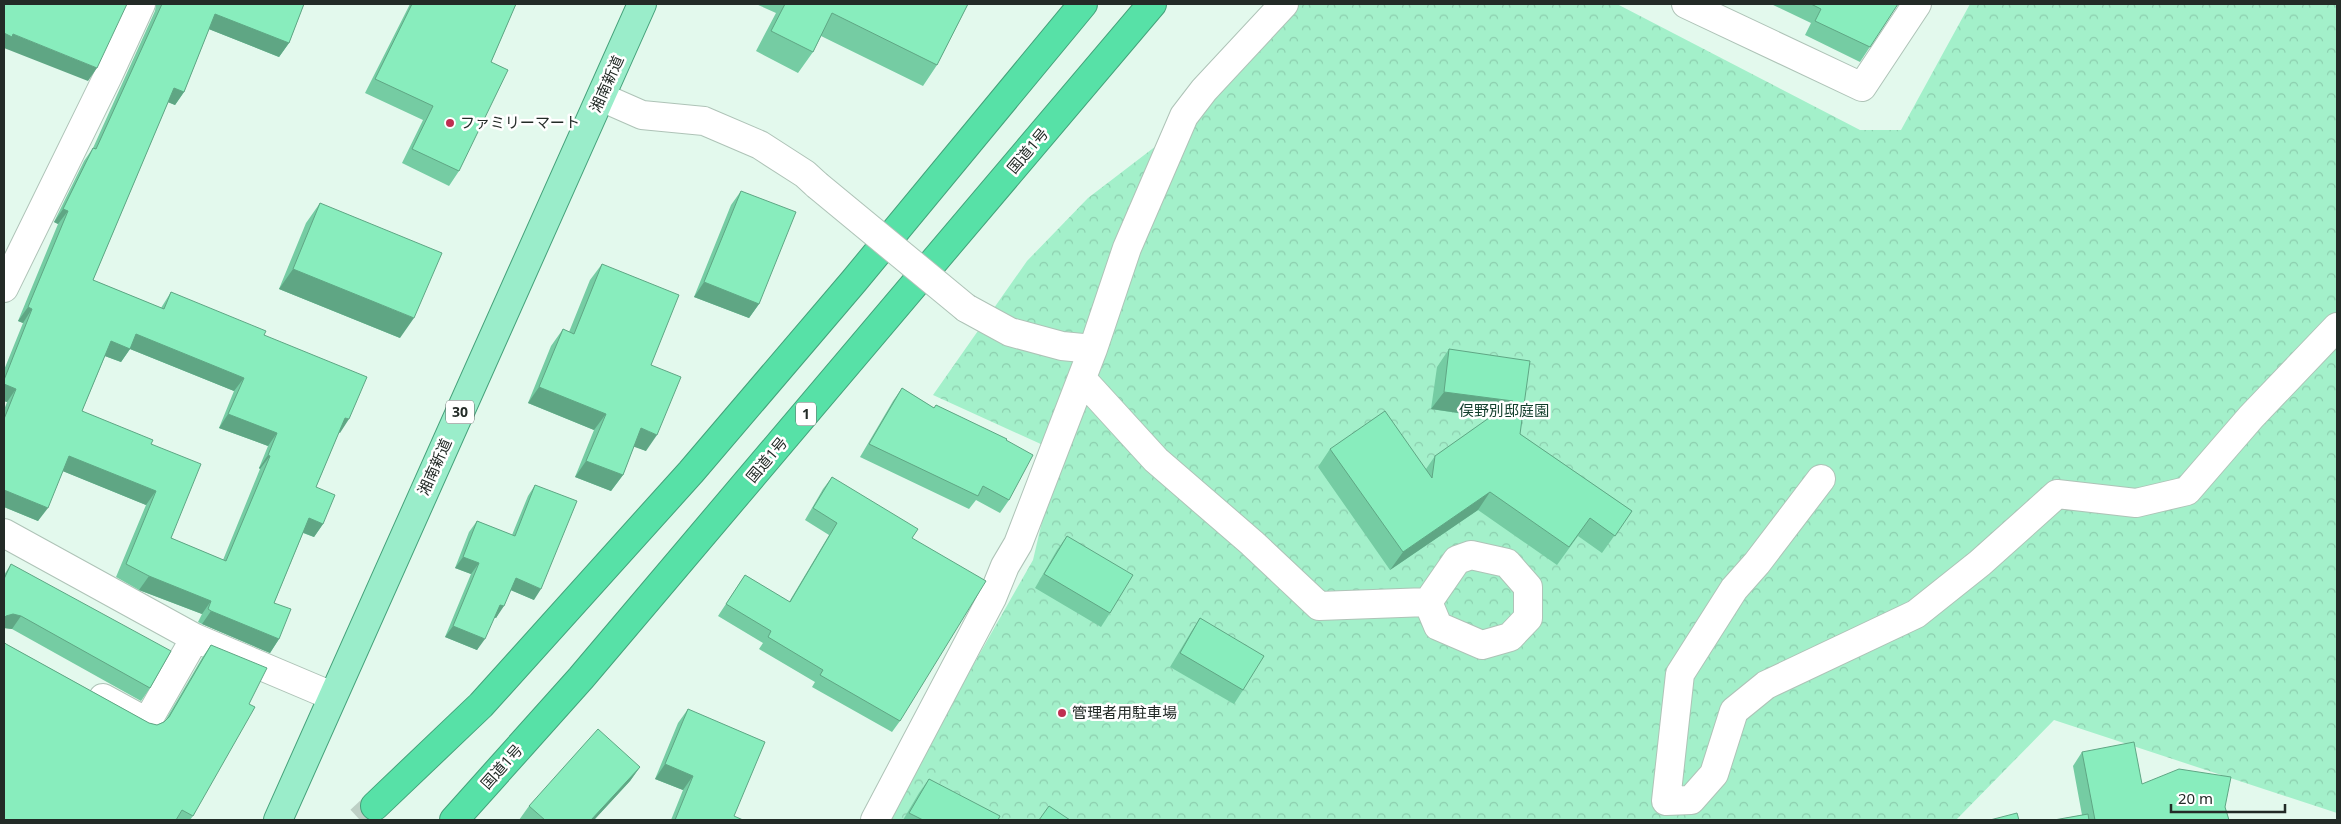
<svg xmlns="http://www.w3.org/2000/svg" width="2341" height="824" font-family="'Noto Sans','Noto Sans JP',sans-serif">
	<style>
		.park { fill: url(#park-crowns) }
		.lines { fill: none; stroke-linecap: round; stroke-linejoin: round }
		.highway-tunnel { stroke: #bdd0c5; stroke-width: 28; stroke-dasharray: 28 14; stroke-linecap: butt }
		.minor-casing { stroke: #aec3b7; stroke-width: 30 }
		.major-casing { stroke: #45a17a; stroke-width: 30 }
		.highway-casing { stroke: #45a17a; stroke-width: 30 }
		.minor { stroke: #fff; stroke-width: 28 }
		.major { stroke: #9aedca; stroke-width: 28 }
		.highway { stroke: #57e1a7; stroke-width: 28 }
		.minor-bridge-casing { stroke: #aec3b7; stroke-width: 30; stroke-linecap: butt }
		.minor-bridge { stroke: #fff; stroke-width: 28 }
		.wall { fill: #75cca3; fill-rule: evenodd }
		.shaded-wall { fill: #5fa684 }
		.building { fill: #88edbd; stroke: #5fa684; fill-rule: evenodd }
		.poi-dot { fill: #bf2f51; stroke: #fff; stroke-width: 2 }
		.labels { text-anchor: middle; stroke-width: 5; stroke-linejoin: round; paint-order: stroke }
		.shield { fill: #fff; stroke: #656b68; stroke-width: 1 }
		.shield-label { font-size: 14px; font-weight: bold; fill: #232b27 }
		.street-label { font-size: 15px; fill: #232b27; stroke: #fff }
		.poi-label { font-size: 15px; fill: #232b27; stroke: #fff; text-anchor: start }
		.park-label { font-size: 15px; fill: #113d2b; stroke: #fff }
	</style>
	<defs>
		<pattern id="park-crowns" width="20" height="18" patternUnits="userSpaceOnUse" patternTransform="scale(1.25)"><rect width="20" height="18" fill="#a3f0ca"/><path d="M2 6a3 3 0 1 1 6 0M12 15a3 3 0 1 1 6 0" fill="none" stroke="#8cceae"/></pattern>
	</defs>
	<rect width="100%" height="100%" fill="#e3f9ed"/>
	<!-- park -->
	<path class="park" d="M 1293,4 L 1617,4 L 1860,130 L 1901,130 L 1970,4 L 2337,4 L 2337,813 L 2054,720 L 1956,820 L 885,820 L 1033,560 L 1048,496 L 1065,455 L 933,395 L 1027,261 L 1088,198 L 1207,107 Z"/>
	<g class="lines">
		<!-- highway-tunnel -->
		<path class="highway-tunnel" d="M 360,820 L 375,806"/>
		<!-- minor casing -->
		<g class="minor-casing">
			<path id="minor" d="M 1686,4 L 1862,87 L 1917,4
				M 601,97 L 642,115 L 704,121 L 760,145 L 805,174 L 817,185
				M 4,288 L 108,76 L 141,4
				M 966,308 L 1010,332 L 1062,346 L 1093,349
				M 1082,379 L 1156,460 L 1252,543 L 1319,606 L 1428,602 L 1457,560 L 1471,555 L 1507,563 L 1528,587 L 1528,618 L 1510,637 L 1482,645 L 1438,626 L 1428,602
				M 1821,479 L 1757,563 L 1734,589 L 1680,674 L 1666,801 L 1691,800 L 1714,774 L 1734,711 L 1766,685 L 1916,614 L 1980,563 L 2057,494 L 2136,503 L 2187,491 L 2251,417 L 2337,327
				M 4,533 L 195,638 L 332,696
				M 103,698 L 147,722 L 195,638
				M 875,820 L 992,598 L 1005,566 L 1018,544 L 1093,349 L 1127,248 L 1184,116 L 1204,90 L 1284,4"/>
		</g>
		<!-- major casing -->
		<g class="major-casing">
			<path id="major" d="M 278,820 L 642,4"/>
		</g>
		<!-- highway casing -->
		<g class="highway-casing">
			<path id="highway" d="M 375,806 L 481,705 L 691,472 L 854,281 L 1083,4
				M 454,820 L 581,678 L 1152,4"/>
		</g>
		<!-- minor -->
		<use href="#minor" class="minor"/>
		<!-- major -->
		<use href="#major" class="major"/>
		<!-- highway -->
		<use href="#highway" class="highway"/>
		<!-- minor-bridge casing -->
		<g class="minor-bridge-casing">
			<path id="minor-bridge" d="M 817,185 L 966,308"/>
		</g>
		<!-- minor-bridge -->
		<use href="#minor-bridge" class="minor-bridge"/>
	</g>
	<!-- wall -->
	<path class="wall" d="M 156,4 L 304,4 L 289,43 L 279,57 L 209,29 L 184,92 L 175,105 L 168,102 L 93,280 L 161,308 L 171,292 L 264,335 L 340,433 L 339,432 L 316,487 L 323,524 L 314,537 L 303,533 L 274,603 L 279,639 L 270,653 L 202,624 L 198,622 L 202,614 L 139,590 L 116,577 L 146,505 L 63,471 L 38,521 L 4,507 L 4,410 L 7,402 L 4,401 L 4,370 L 23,323 L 18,321 L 58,224 L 54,222 L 84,161 L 93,148 L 155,11 ZM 130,349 L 234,391 L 219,428 L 268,446 L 259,468 L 260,469 L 223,560 L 171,538 L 151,444 L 82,411 L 105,356 L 121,362 Z
		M 410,4 L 516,4 L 491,62 L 459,171 L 449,186 L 402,163 L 423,120 L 365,93 Z
		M 756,4 L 968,4 L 937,65 L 923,86 L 821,36 L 813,52 L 798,73 L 756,51 L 776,13 Z
		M 1771,4 L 1898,4 L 1860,62 L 1805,35 L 1811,23 Z
		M 741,191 L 759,304 L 749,318 L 694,297 L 731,205 Z
		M 320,203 L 400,338 L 279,289 L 306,223 Z
		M 602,264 L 651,365 L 646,451 L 634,446 L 623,475 L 611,491 L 575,477 L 594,430 L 528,403 L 551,346 L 563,329 L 569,332 L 590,280 Z
		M 1449,349 L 1520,434 L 1632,511 L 1602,553 L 1578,536 L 1557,565 L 1478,510 L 1390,570 L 1318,467 L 1330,449 L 1426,469 L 1435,456 L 1490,418 L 1431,409 L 1437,367 Z
		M 902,388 L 934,408 L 936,405 L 1006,440 L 1009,500 L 1000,513 L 976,500 L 969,509 L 860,457 L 893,401 Z
		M 832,477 L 912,538 L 900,721 L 892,732 L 812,687 L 815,682 L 759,649 L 763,643 L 718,616 L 745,575 L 789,602 L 829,535 L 805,520 L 823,489 Z
		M 535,485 L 534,600 L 511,590 L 496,618 L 494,617 L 477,650 L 445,637 L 471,574 L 455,568 L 469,532 L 477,521 L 512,535 L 528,496 Z
		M 1067,536 L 1110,613 L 1101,627 L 1035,588 L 1057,550 Z
		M 11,564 L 150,688 L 141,701 L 12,629 L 4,628 L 4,575 Z
		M 1200,618 L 1243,690 L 1234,704 L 1170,667 L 1191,632 Z
		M 6,644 L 149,723 L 157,725 L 165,721 L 202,658 L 211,645 L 249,704 L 193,816 L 190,820 L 4,820 Z
		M 688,709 L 734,816 L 743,820 L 671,820 L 683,790 L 655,779 L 678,723 Z
		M 2082,752 L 2142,784 L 2225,807 L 2229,820 L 2054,820 L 2082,815 L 2073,766 Z
		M 640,767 L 630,781 L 594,820 L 519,820 L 529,806 Z
		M 929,779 L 998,820 L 903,820 L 919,793 Z"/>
	<!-- shaded-wall -->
	<path class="shaded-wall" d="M 215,14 L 289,43 L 279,57 L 206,28 Z
		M 4,33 L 13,34 L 97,68 L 88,81 L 4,48 Z
		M 174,88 L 184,92 L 175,105 L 165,101 Z
		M 63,209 L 68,211 L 58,224 L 54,222 Z
		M 293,269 L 414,318 L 400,338 L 279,289 Z
		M 704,282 L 759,304 L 749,318 L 694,297 Z
		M 28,307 L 32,309 L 23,323 L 18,321 Z
		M 136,334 L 244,378 L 234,391 L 130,349 L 121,362 L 102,355 L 111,341 Z
		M 4,384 L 16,389 L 7,402 L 4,401 Z
		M 539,387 L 606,414 L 594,430 L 528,403 Z
		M 1444,392 L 1513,401 L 1501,419 L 1431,409 Z
		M 228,414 L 277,433 L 268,446 L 219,428 Z
		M 345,418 L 349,419 L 340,433 L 336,431 Z
		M 641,428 L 657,435 L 646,451 L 629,445 Z
		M 268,455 L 270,456 L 260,469 L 259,468 Z
		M 69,456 L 156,491 L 146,505 L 60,470 Z
		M 586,461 L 623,475 L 611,491 L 575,477 Z
		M 4,490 L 48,508 L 38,521 L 4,507 Z
		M 1490,492 L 1478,510 L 1390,570 L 1403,552 Z
		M 309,518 L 323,524 L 314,537 L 299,531 Z
		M 463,557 L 479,563 L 471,574 L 455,568 Z
		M 149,576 L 211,601 L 202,614 L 139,590 Z
		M 516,578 L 541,589 L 534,600 L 508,589 Z
		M 500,605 L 504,606 L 496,618 L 492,616 Z
		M 211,611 L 279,639 L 270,653 L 202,624 Z
		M 13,614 L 21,616 L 12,629 L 4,628 L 4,618 L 6,616 Z
		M 453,626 L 485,639 L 477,650 L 445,637 Z
		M 665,764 L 693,776 L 683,790 L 655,779 Z
		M 640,767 L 630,781 L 594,820 L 591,820 Z"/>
	<!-- building -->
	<path class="building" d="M 4,4 L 127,4 L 97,68 L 13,34 L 12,37 L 4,33 Z
		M 162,4 L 304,4 L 289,43 L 215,14 L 184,92 L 174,88 L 93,280 L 164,309 L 171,292 L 266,331 L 264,335 L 367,377 L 349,419 L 345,418 L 316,487 L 335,495 L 323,524 L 309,518 L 274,603 L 291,609 L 279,639 L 211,611 L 208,609 L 211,601 L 149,576 L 126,564 L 156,491 L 69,456 L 48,508 L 4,490 L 4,419 L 16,389 L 4,384 L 4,380 L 32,309 L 28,307 L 68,211 L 63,209 L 93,148 L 96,149 ZM 136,334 L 244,378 L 228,414 L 277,433 L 268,455 L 270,456 L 226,561 L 171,538 L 201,464 L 151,444 L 153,440 L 82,411 L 111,341 L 130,349 Z
		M 412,4 L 516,4 L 491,62 L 508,70 L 459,171 L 412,149 L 433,106 L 375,79 Z
		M 785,4 L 968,4 L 937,65 L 832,13 L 813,52 L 771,31 Z
		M 1811,4 L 1898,4 L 1870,47 L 1815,21 L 1821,9 Z
		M 741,191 L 796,212 L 759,304 L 704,282 Z
		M 320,203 L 442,253 L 414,318 L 293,269 Z
		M 602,264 L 679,295 L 651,365 L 681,377 L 657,435 L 641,428 L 623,475 L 586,461 L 606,414 L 539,387 L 563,329 L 574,334 Z
		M 1449,349 L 1530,361 L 1520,434 L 1632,511 L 1615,536 L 1590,518 L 1569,547 L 1490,492 L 1403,552 L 1330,449 L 1385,411 L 1432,478 L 1435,456 L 1513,401 L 1444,392 Z
		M 902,388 L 934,408 L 936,405 L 1007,439 L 1006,440 L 1033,455 L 1009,500 L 983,486 L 978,496 L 869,444 Z
		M 832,477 L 918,529 L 912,538 L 986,581 L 900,721 L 820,675 L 823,670 L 768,637 L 771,631 L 726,604 L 745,575 L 790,602 L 837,523 L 813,508 Z
		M 535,485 L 577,501 L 541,589 L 516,578 L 504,606 L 500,605 L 485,639 L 453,626 L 479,563 L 463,557 L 477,521 L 515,536 Z
		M 1067,536 L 1133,575 L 1110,613 L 1044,574 Z
		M 11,564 L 171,651 L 150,688 L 21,616 L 13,614 L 6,616 L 4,618 L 4,579 Z
		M 1200,618 L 1264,656 L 1243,690 L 1180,653 Z
		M 4,642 L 6,644 L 149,723 L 157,725 L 164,722 L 169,717 L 211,645 L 267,668 L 249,704 L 255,707 L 193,816 L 182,810 L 176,820 L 4,820 Z
		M 688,709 L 765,742 L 734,816 L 743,820 L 675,820 L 693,776 L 665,764 Z
		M 598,729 L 640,767 L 591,820 L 545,820 L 529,806 Z
		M 2134,742 L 2142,784 L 2179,769 L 2231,777 L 2225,807 L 2229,820 L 2095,820 L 2082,752 Z
		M 929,779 L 1000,816 L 998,820 L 923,820 L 909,813 Z
		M 1049,806 L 1070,820 L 1039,820 Z
		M 2017,813 L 2019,820 L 1990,820 Z
		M 2088,814 L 2089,820 L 2054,820 Z"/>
	<!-- markers -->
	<g class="poi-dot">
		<circle cx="450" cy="123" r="5"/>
		<circle cx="1062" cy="713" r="5"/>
	</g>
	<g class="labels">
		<!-- shield labels -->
		<g class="shield">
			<rect x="446" y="400.5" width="28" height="23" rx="4"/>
			<rect x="796" y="402.5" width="20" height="23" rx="4"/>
		</g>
		<g class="shield-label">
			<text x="460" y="417">30</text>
			<text x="806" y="419">1</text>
		</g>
		<!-- street labels -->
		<g class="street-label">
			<text transform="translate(607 84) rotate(-66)" y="5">湘南新道</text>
			<text transform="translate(1028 151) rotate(-50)" y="5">国道1号</text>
			<text transform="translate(767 460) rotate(-50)" y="5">国道1号</text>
			<text transform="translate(435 467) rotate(-66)" y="5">湘南新道</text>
			<text transform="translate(502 767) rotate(-48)" y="5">国道1号</text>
		</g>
		<!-- poi labels -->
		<g class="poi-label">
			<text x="460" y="128">ファミリーマート</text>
			<text x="1072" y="718">管理者用駐車場</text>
		</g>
		<!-- park labels -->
		<g class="park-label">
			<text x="1504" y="416">俣野別邸庭園</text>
		</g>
	</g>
	<!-- border -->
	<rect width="2341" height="824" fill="none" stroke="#232b27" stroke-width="10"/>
	<!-- scale -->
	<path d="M2171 804v8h114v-8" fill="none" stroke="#232b27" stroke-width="2.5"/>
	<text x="2178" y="804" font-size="15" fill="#232b27" stroke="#ffffff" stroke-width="4" paint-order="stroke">20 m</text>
</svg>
